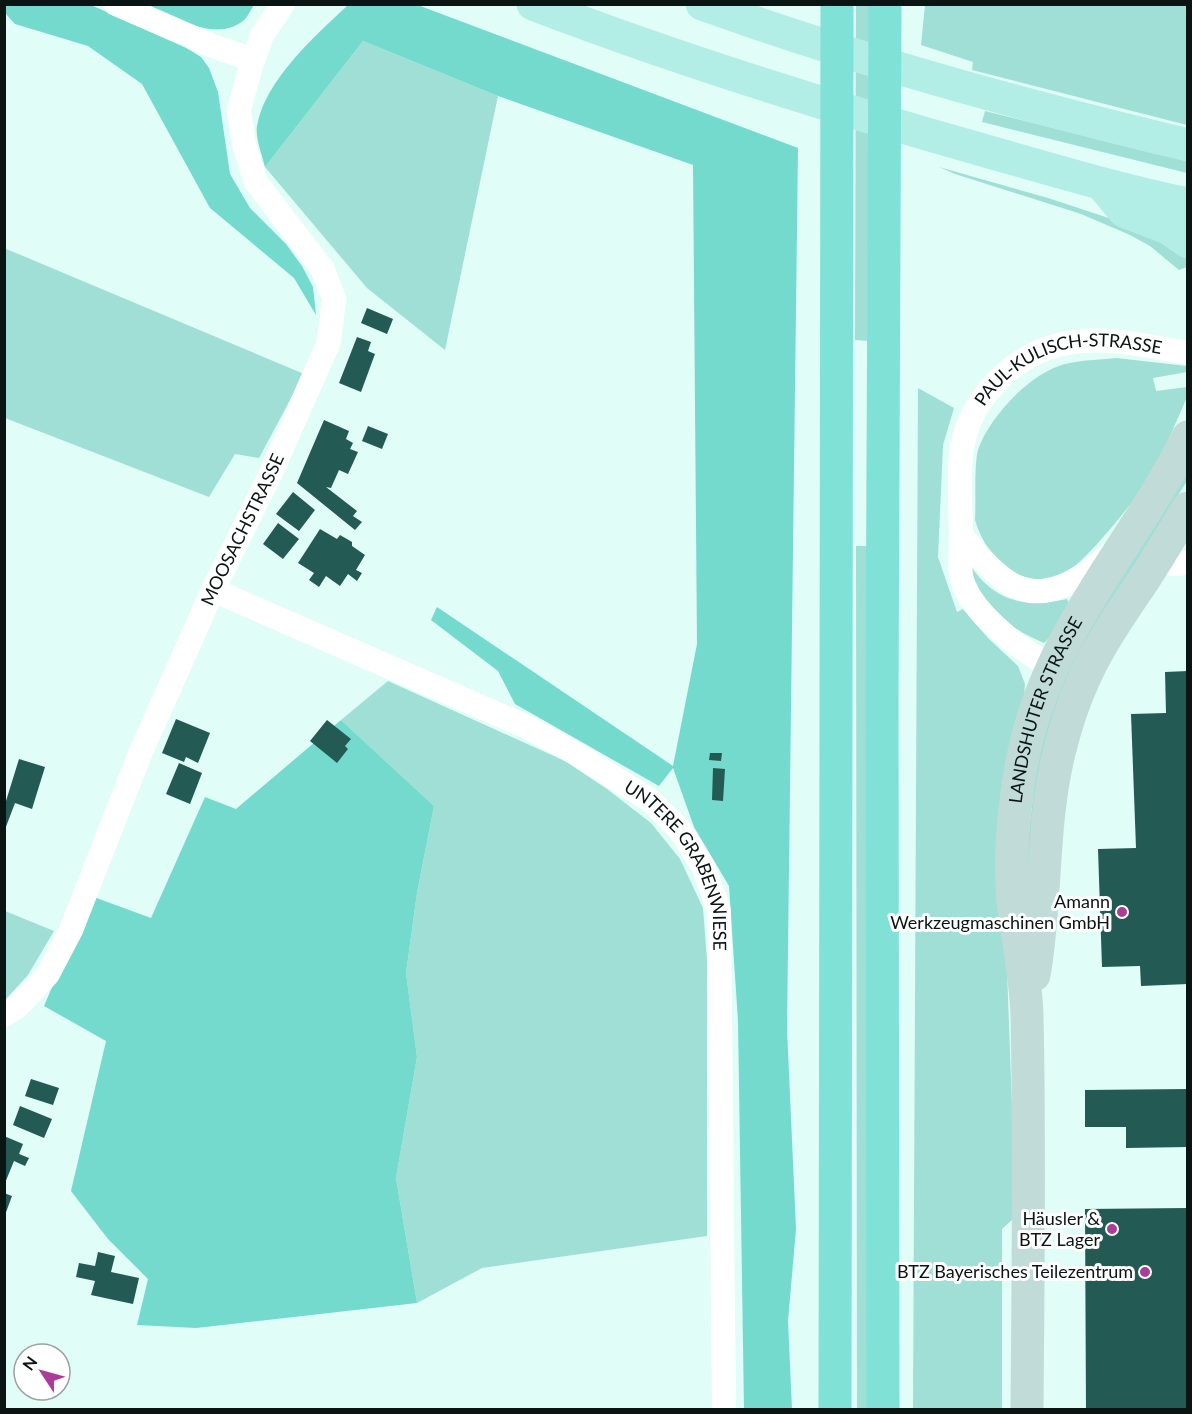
<svg xmlns="http://www.w3.org/2000/svg" width="1192" height="1414" font-family="Lato,sans-serif">
	<style>
		.green { fill: #9fdfd6 }
		.forest { fill: #74dacd }
		.building { fill: #245a54 }
		.lines { fill: none; stroke-linecap: round; stroke-linejoin: round }
		.street { stroke: #fff; stroke-width: 24 }
		.secondary { stroke: #c1dbd9; stroke-width: 33 }
		.primary { stroke: #b3eee6; stroke-width: 33 }
		.highway { stroke: #80e2d6; stroke-width: 33 }
		.poi-dot { fill: #ac3c99; stroke: #fff; stroke-width: 2 }
		.labels { text-anchor: middle; stroke-width: 6; stroke-linejoin: round; paint-order: stroke }
		.street-label { font-size: 18px; fill: #0a1413; stroke: #fff }
		.poi-label { font-size: 18px; fill: #0a1413; stroke: #fff; text-anchor: end }
	</style>
	<rect width="100%" height="100%" fill="#e0fdf8"/>
	<!-- green -->
	<path class="green" d="M 869,4 L 868,341 L 855,340 L 856,5 Z
		M 925,5 L 1187,5 L 1187,125 L 972,70 L 973,62 L 921,45 Z
		M 363,41 L 498,96 L 445,350 L 367,288 L 265,167 Z
		M 985,111 L 1187,161 L 1187,173 L 982,122 Z
		M 939,167 L 1048,198 L 1133,226 L 1187,258 L 1187,267 L 1179,270 L 1150,246 L 1130,235 L 1081,214 L 955,174 Z
		M 4,248 L 304,374 L 259,458 L 235,454 L 209,497 L 5,418 Z
		M 1116,358 L 1187,366 L 1187,372 L 1153,378 L 1156,391 L 1187,387 L 1187,397 C 1175,424 1164,452 1150,477 C 1136,499 1083,566 1061,576 C 1048,582 1028,580 1016,573 C 995,560 982,544 975,520 C 976,504 974,464 978,450 C 989,417 1030,373 1065,364 C 1081,360 1099,360 1116,358 Z
		M 918,388 L 954,408 L 943,445 L 938,557 L 957,612 L 963,609 L 988,638 L 1018,666 L 1025,684 L 1006,942 L 1016,1216 L 1002,1229 L 1002,1409 L 913,1410 Z
		M 1187,469 L 1187,481 L 1121,587 L 1029,923 L 1026,860 L 1038,749 L 1073,654 Z
		M 856,546 L 870,546 L 870,1410 L 857,1409 Z
		M 967,562 C 973,569 979,578 986,584 C 1010,606 1037,605 1067,599 L 1069,603 L 1049,638 L 1044,643 C 1001,625 984,606 967,562 Z
		M 388,681 L 565,761 L 607,789 L 651,823 L 680,859 L 703,908 L 707,960 L 707,1236 L 482,1268 L 417,1303 L 396,1178 L 417,1057 L 406,973 L 417,893 L 434,806 L 341,720 Z
		M 5,911 L 54,931 L 28,975 L 5,1000 Z"/>
	<!-- forest -->
	<path class="forest" d="M 415,4 L 798,148 L 787,1029 L 796,1229 L 788,1321 L 792,1409 L 744,1409 L 738,1021 L 729,886 L 694,827 L 673,768 L 659,786 L 515,704 L 498,671 L 431,620 L 437,607 L 673,766 L 697,644 L 693,165 L 498,96 L 363,41 L 265,167 C 262,155 255,137 257,126 C 265,80 315,36 348,5 Z
		M 4,5 L 91,5 L 183,46 L 201,57 L 209,68 L 218,92 L 230,174 L 250,208 L 286,244 L 302,266 L 313,287 L 316,315 L 294,278 L 210,208 L 142,84 L 88,46 L 15,24 L 5,13 Z
		M 144,5 L 254,5 C 251,9 248,17 243,21 C 215,43 173,16 144,5 Z
		M 341,720 L 434,806 L 417,893 L 406,973 L 417,1057 L 396,1178 L 417,1303 L 196,1328 L 137,1325 L 148,1279 L 108,1239 L 71,1191 L 106,1041 L 44,1006 L 91,896 L 151,918 L 205,797 L 236,809 Z"/>
	<!-- building -->
	<path class="building" d="M 367,308 L 393,319 L 387,334 L 361,323 Z
		M 357,337 L 371,342 L 368,351 L 375,354 L 361,392 L 339,383 Z
		M 324,420 L 349,431 L 346,439 L 353,443 L 350,449 L 358,452 L 348,474 L 339,470 L 331,488 L 326,487 L 357,511 L 353,516 L 362,522 L 355,530 L 297,483 Z
		M 368,426 L 388,434 L 382,449 L 362,441 Z
		M 293,492 L 315,510 L 299,531 L 276,514 Z
		M 278,523 L 299,539 L 283,559 L 263,544 Z
		M 320,529 L 337,539 L 340,535 L 352,542 L 352,546 L 365,555 L 356,570 L 362,573 L 357,581 L 348,574 L 340,586 L 326,576 L 319,587 L 309,580 L 314,573 L 298,563 Z
		M 1188,671 L 1188,984 L 1141,986 L 1140,966 L 1102,967 L 1098,849 L 1136,848 L 1131,714 L 1166,713 L 1165,672 Z
		M 176,719 L 210,733 L 198,763 L 186,757 L 184,762 L 162,753 Z
		M 327,720 L 351,739 L 345,746 L 348,749 L 337,763 L 310,741 Z
		M 710,753 L 722,753 L 721,761 L 709,760 Z
		M 19,759 L 45,767 L 32,809 L 15,803 L 4,832 L 4,800 L 6,801 Z
		M 179,763 L 202,773 L 190,804 L 166,794 Z
		M 713,768 L 725,769 L 723,801 L 712,800 Z
		M 31,1079 L 59,1088 L 53,1105 L 25,1096 Z
		M 1188,1089 L 1188,1147 L 1126,1148 L 1126,1127 L 1085,1127 L 1085,1090 Z
		M 20,1106 L 52,1119 L 44,1138 L 13,1125 Z
		M 4,1136 L 23,1144 L 19,1154 L 29,1158 L 25,1166 L 14,1161 L 5,1183 Z
		M 4,1193 L 12,1196 L 5,1215 L 4,1215 Z
		M 1188,1208 L 1188,1410 L 1086,1410 L 1085,1209 Z
		M 98,1252 L 115,1256 L 111,1272 L 139,1278 L 133,1304 L 91,1295 L 95,1281 L 76,1277 L 79,1263 L 95,1266 Z"/>
	<g class="lines">
		<!-- street -->
		<g class="street">
			<path d="M 116,4 L 210,45 L 253,60"/>
			<path d="M 961,536 C 973,548 983,562 996,573 C 1035,610 1076,584 1110,554"/>
			<path d="M 1154,565 L 1188,563"/>
			<path id="s1" d="M 213,590 L 527,727 L 577,754 L 651,801 L 680,830 L 704,868 L 719,911 L 724,1410"/>
			<path id="s2" d="M 1051,668 C 1021,648 989,627 969,596 C 956,575 961,556 961,534 C 961,508 958,482 961,456 C 966,407 1002,365 1048,348 C 1094,332 1141,345 1188,353"/>
			<path id="s3" d="M 4,1015 L 17,1007 L 48,974 L 71,930 L 140,754 L 213,590 L 270,475 L 329,342 L 334,299 L 323,270 L 256,182 L 244,144 L 239,110 L 251,66 L 262,35 L 283,4"/>
		</g>
		<!-- secondary -->
		<g class="secondary">
			<path d="M 1034,975 C 1047,902 1041,826 1059,753 C 1065,728 1073,703 1084,679 C 1100,643 1123,611 1145,578 C 1160,555 1174,531 1188,508"/>
			<path id="s4" d="M 1027,1410 C 1028,1278 1030,1147 1027,1016 C 1026,977 1017,938 1013,900 C 1008,847 1017,768 1033,718 C 1065,614 1140,533 1188,437"/>
		</g>
		<!-- primary -->
		<path class="primary" d="M 533,4 C 682,61 833,108 986,151 C 1053,170 1120,190 1188,204
			M 702,4 C 861,61 1024,106 1188,145
			M 1104,187 L 1124,211 L 1168,228 L 1188,242"/>
		<!-- highway -->
		<path class="highway" d="M 835,1410 L 837,4
			M 883,1410 L 882,701 L 885,4"/>
	</g>
	<!-- markers -->
	<g class="poi-dot">
		<circle cx="1122" cy="912" r="6"/>
		<circle cx="1112" cy="1229" r="6"/>
		<circle cx="1145" cy="1272" r="6"/>
	</g>
	<g class="labels">
		<!-- street labels -->
		<g class="street-label">
			<text dy="6" stroke="none"><textPath href="#s2" startOffset="410">PAUL-KULISCH-STRASSE</textPath></text>
			<text dy="6" stroke="none"><textPath href="#s3" startOffset="546">MOOSACHSTRASSE</textPath></text>
			<text dy="6" stroke="none"><textPath href="#s4" startOffset="706">LANDSHUTER STRASSE</textPath></text>
			<text dy="6" stroke="none"><textPath href="#s1" startOffset="558">UNTERE GRABENWIESE</textPath></text>
		</g>
		<!-- poi labels -->
		<g class="poi-label">
			<text x="1110" y="908">Amann<tspan x="1110" dy="21">Werkzeugmaschinen GmbH</tspan></text>
			<text x="1100" y="1225">Häusler &amp;<tspan x="1100" dy="21">BTZ Lager</tspan></text>
			<text x="1133" y="1278">BTZ Bayerisches Teilezentrum</text>
		</g>
	</g>
	<!-- border -->
	<rect width="1192" height="1414" fill="none" stroke="#0a1413" stroke-width="12"/>
	<!-- north arrow -->
	<g transform="translate(42 1372) rotate(306)"><circle r="28" fill="#ffffff" stroke="#9da1a1" stroke-width="1.5"/>
	<path d="M0-4.5L10 22L0 15L-10 22Z" fill="#ac3c99"/>
	<text y="-9" font-size="16" font-weight="bold" text-anchor="middle" fill="#0a1413">N</text>
	</g>
</svg>
